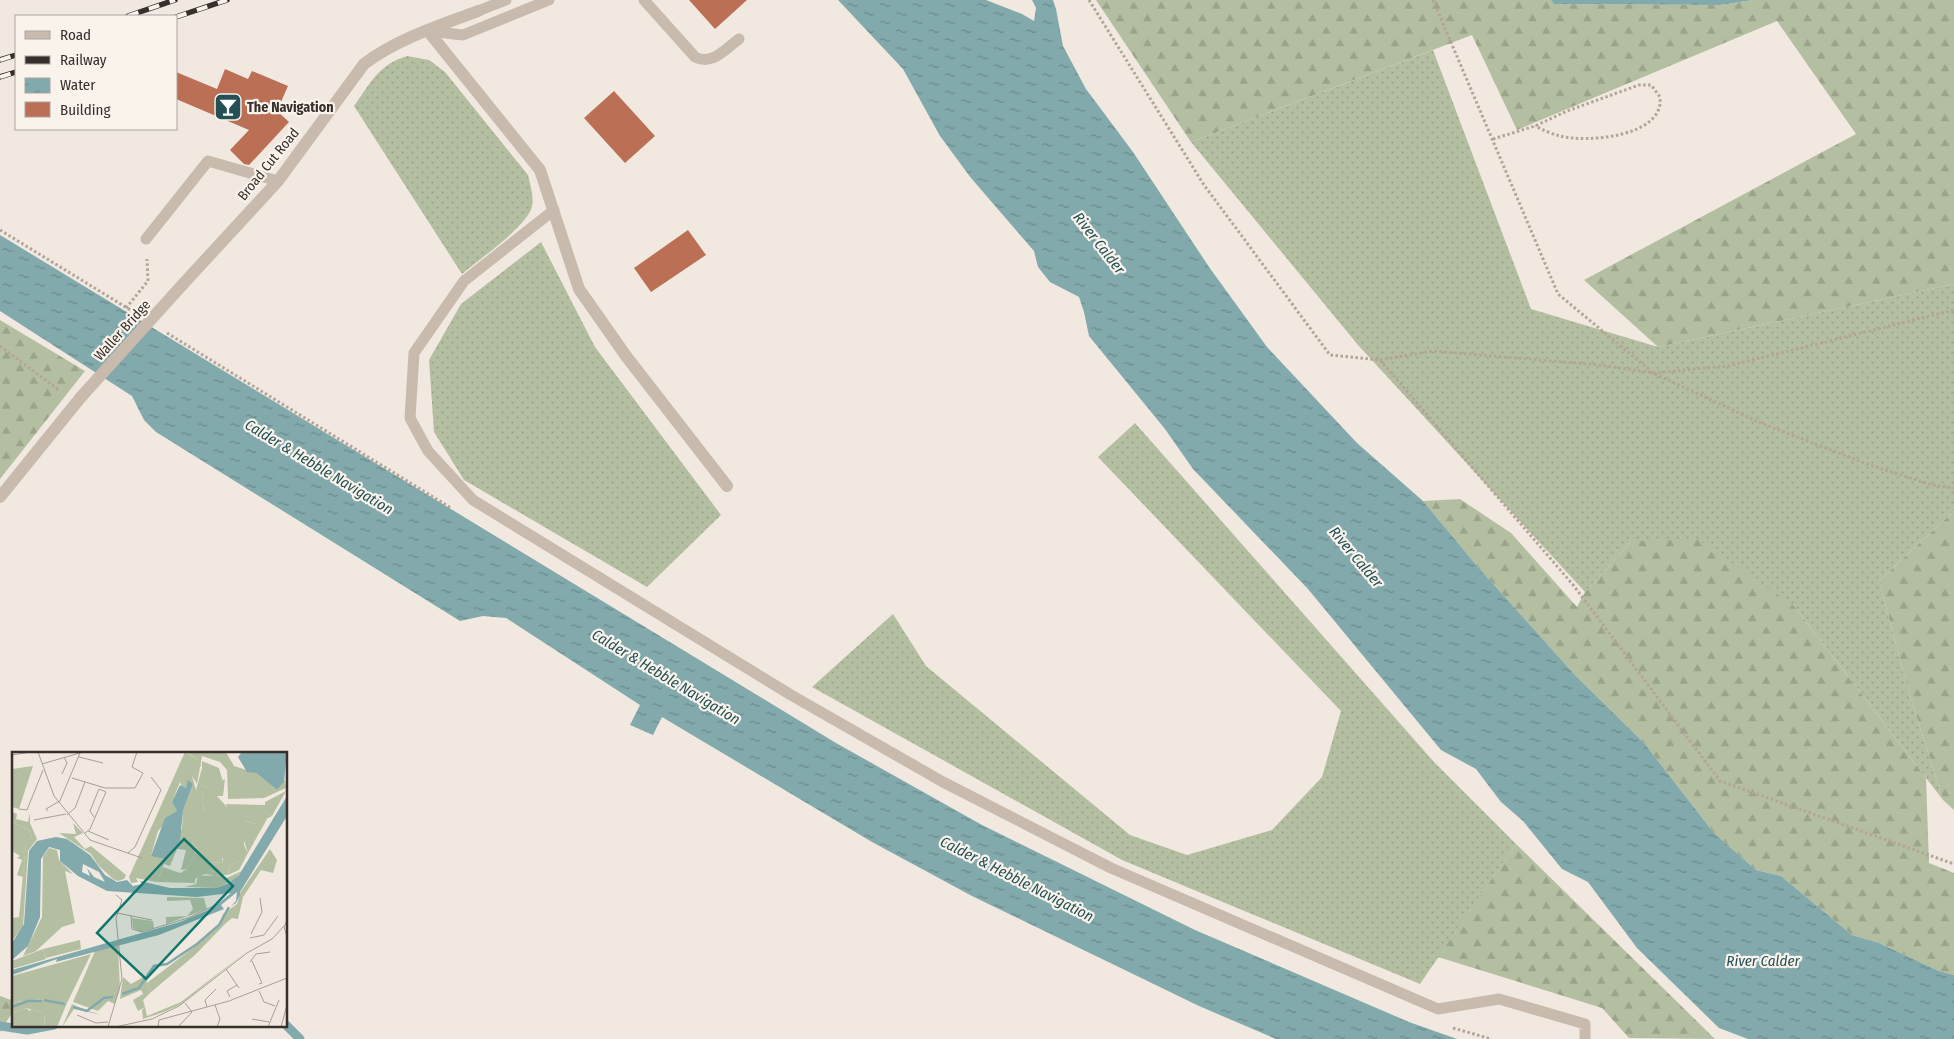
<svg xmlns="http://www.w3.org/2000/svg" width="1954" height="1039" font-family="'Fira Sans Condensed',sans-serif">
	<style>
		.grass { fill: url(#grass-dots) }
		.forest { fill: url(#forest-firs) }
		.water { fill: url(#water-ripples) }
		.lines { fill: none; stroke-linecap: round; stroke-linejoin: round }
		.stream { stroke: #82a9ab; stroke-width: 9 }
		.building { fill: #bb6f54 }
		.path { stroke: #b4a497; stroke-width: 3; stroke-dasharray: 2.5 2.5; stroke-linecap: butt }
		.lane { stroke: #c8baad; stroke-width: 11 }
		.street { stroke: #c8baad; stroke-width: 12 }
		.rail-casing { stroke: #372f2b; stroke-width: 5.5 }
		.rail { stroke: #f9f3ec; stroke-width: 4; stroke-dasharray: 11; stroke-linecap: butt }
		.street-bridge { stroke: #c8baad; stroke-width: 12 }
		.labels { text-anchor: middle; stroke-width: 4.5; stroke-linejoin: round; paint-order: stroke }
		.poi-label { font-size: 14px; font-weight: bold; fill: #372f2b; stroke: #f9f3ec; text-anchor: start }
		.street-label { font-size: 14px; fill: #372f2b; stroke: #f9f3ec }
		.water-label { font-size: 15px; font-style: italic; fill: #245155; stroke: #f9f3ec }
		.inset-river { fill: none; stroke: #82a9ab; stroke-width: 2.5 }
		.inset-road { fill: none; stroke: #a79f98; stroke-width: 1 }
		.view { fill: #0f766e; fill-opacity: 0.15; stroke: #0f766e; stroke-width: 2.5 }
		.inset-edge { fill: none; stroke: #372f2b; stroke-width: 2.5 }
	</style>
	<defs>
		<pattern id="grass-dots" width="8" height="8" patternUnits="userSpaceOnUse" patternTransform="scale(1.25)"><rect width="8" height="8" fill="#b4bfa1"/><path d="M2 2h.1M6 6h.1" fill="none" stroke="#9ba48b" stroke-width="1.8" stroke-linecap="round"/></pattern>
		<pattern id="forest-firs" width="22" height="20" patternUnits="userSpaceOnUse" patternTransform="scale(1.25)"><rect width="22" height="20" fill="#b4bfa1"/><path d="M5 1l3.5 6h-7zM16 11l3.5 6h-7z" fill="#9ba48b"/></pattern>
		<pattern id="water-ripples" width="26" height="14" patternUnits="userSpaceOnUse" patternTransform="scale(1.25)"><rect width="26" height="14" fill="#82a9ab"/><path d="M2 4q2-2 4 0t4 0M15 11q2-2 4 0t4 0" fill="none" stroke="#6b8a8b"/></pattern>
	</defs>
	<rect width="100%" height="100%" fill="#f1e9e0"/>
	<!-- grass -->
	<path class="grass" d="M 1433,50 L 1531,309 L 1658,347 L 1954,284 L 1954,511 L 1879,581 L 1908,689 L 1943,800 L 1794,606 L 1632,541 L 1585,592 L 1358,345 L 1191,142 Z
		M 407,56 L 429,60 L 445,72 L 528,175 C 530,184 534,196 532,206 C 529,225 477,261 462,274 L 354,106 C 370,84 379,64 407,56 Z
		M 541,242 L 595,347 L 721,515 L 647,587 L 464,480 L 434,432 L 429,360 L 461,304 Z
		M 1135,423 L 1434,762 L 1516,844 L 1420,984 L 1122,860 L 812,687 L 893,614 L 926,666 L 1130,835 L 1187,855 L 1272,830 L 1322,777 L 1341,711 L 1098,457 Z"/>
	<!-- forest -->
	<path class="forest" d="M 1096,0 L 1551,0 L 1554,4 L 1720,5 L 1753,0 L 1954,0 L 1954,284 L 1658,347 L 1584,280 L 1856,134 L 1777,21 L 1517,130 L 1472,35 L 1191,142 Z
		M 0,320 L 85,371 L 0,479 Z
		M 1460,499 L 1511,533 L 1577,607 L 1585,592 L 1632,541 L 1697,539 L 1794,606 L 1926,778 L 1929,863 L 1954,873 L 1954,975 L 1939,971 L 1879,943 L 1852,935 L 1781,876 L 1756,870 L 1714,833 L 1644,743 L 1575,675 L 1478,567 L 1423,501 Z
		M 1954,511 L 1954,810 L 1943,800 L 1908,689 L 1879,581 Z
		M 1516,844 L 1715,1039 L 1629,1038 L 1602,1008 L 1438,957 Z
		M 0,996 L 14,1001 L 14,1010 L 0,1032 Z"/>
	<!-- water -->
	<path class="water" d="M 838,0 L 986,0 L 1022,14 L 1034,21 L 1036,8 L 1032,0 L 1053,0 L 1056,9 L 1063,46 L 1086,89 L 1133,152 L 1209,267 L 1267,347 L 1357,443 L 1423,501 L 1478,567 L 1575,675 L 1644,743 L 1714,833 L 1756,870 L 1781,876 L 1852,935 L 1879,943 L 1939,971 L 1954,975 L 1954,1039 L 1748,1039 L 1719,1028 L 1637,948 L 1588,882 L 1562,869 L 1523,821 L 1501,802 L 1476,769 L 1441,750 L 1308,589 L 1193,469 L 1165,429 L 1089,336 L 1084,312 L 1079,297 L 1050,282 L 1038,267 L 1034,251 L 971,178 L 940,136 L 903,69 Z
		M 1551,0 L 1753,0 L 1720,5 L 1554,4 Z
		M 0,235 L 836,743 L 982,825 L 1195,930 L 1409,1022 L 1457,1039 L 1276,1039 L 1199,1006 L 972,896 L 872,842 L 662,717 L 653,735 L 630,725 L 640,705 L 506,618 L 483,616 L 460,621 L 156,432 L 144,420 L 132,396 L 0,311 Z"/>
	<g class="lines">
		<!-- stream -->
		<path class="stream" d="M 286,1025 L 300,1039
			M 0,1026 L 27,1030 L 54,1025"/>
	</g>
	<!-- building -->
	<path class="building" d="M 689,0 L 747,0 L 715,29 Z
		M 225,69 L 248,79 L 252,71 L 288,86 L 277,111 L 289,122 L 249,165 L 244,164 L 230,150 L 249,130 L 176,99 L 176,72 L 217,89 Z
		M 614,91 L 655,136 L 625,163 L 584,118 Z
		M 688,230 L 706,255 L 651,292 L 634,268 Z"/>
	<g class="lines">
		<!-- path -->
		<path class="path" d="M 1089,0 L 1204,185 L 1330,355 L 1380,360 L 1574,586 L 1720,781 L 1954,864
			M 1433,0 L 1558,294 L 1653,373 L 1763,424 L 1870,465 L 1932,485 L 1954,488
			M 1493,139 L 1535,126 L 1567,111 L 1639,85 L 1651,85 L 1660,97 C 1665,137 1586,143 1560,136 C 1552,134 1543,130 1535,126
			M 0,230 L 132,311
			M 126,308 L 148,281 L 147,259
			M 167,333 L 451,508
			M 0,346 L 60,391
			M 1380,360 L 1432,351 L 1600,365 L 1653,373 L 1728,366 L 1954,310
			M 1453,1028 L 1491,1039"/>
		<!-- lane -->
		<path class="lane" d="M 644,0 L 695,57 C 712,66 725,49 739,39
			M 478,11 L 506,0
			M 428,31 L 463,35 L 549,0
			M 554,210 L 464,281 L 414,353 L 410,418 L 428,451 L 473,500 L 791,695 L 943,782 L 1111,868 L 1438,1009 L 1499,999 L 1585,1024 L 1585,1039
			M 146,239 L 208,161 L 278,181"/>
		<!-- street -->
		<path class="street" d="M 428,31 L 540,170 L 579,289 L 626,356 L 727,486
			M 184,283 L 278,181 L 364,64 C 397,39 439,26 478,11
			M 0,497 L 81,397"/>
		<!-- rail casing -->
		<g class="rail-casing">
			<path id="rail" d="M 128,16 L 175,0
				M 176,17 L 227,0
				M 0,60 L 16,55
				M 0,77 L 16,72"/>
		</g>
		<!-- rail -->
		<use href="#rail" class="rail"/>
		<!-- street-bridge -->
		<path class="street-bridge" d="M 81,397 L 184,283"/>
	</g>
	<!-- icons -->
	<defs>
		<g id="bar-square" transform="scale(1.4375)"><rect x="-9" y="-9" width="18" height="18" rx="4" fill="#245155" stroke="#f9f3ec"/><path d="M-6-5H6L.8 .8V4.5H3.5V6h-7V4.5H-.8V.8Z" fill="#fff"/></g>
	</defs>
	<g fill-rule="evenodd">
		<use href="#bar-square" x="228" y="107"/>
	</g>
	<g class="labels">
		<!-- poi labels -->
		<g class="poi-label">
			<text x="247" y="112">The Navigation</text>
		</g>
		<!-- street labels -->
		<g class="street-label">
			<text transform="translate(268 164) rotate(-51)" y="5">Broad Cut Road</text>
			<text transform="translate(122 330) rotate(-48)" y="5">Waller Bridge</text>
		</g>
		<!-- water labels -->
		<g class="water-label">
			<text transform="translate(1099 243) rotate(52)" y="5">River Calder</text>
			<text transform="translate(319 467) rotate(31)" y="5">Calder &amp; Hebble Navigation</text>
			<text transform="translate(1356 557) rotate(50)" y="5">River Calder</text>
			<text transform="translate(666 677) rotate(31)" y="5">Calder &amp; Hebble Navigation</text>
			<text transform="translate(1017 879) rotate(27)" y="5">Calder &amp; Hebble Navigation</text>
			<text x="1763" y="966">River Calder</text>
		</g>
	</g>
	<!-- overview -->
	<g transform="translate(12 752)">
		<rect width="275" height="275" fill="#f1e9e0"/>
		<path d="M 174,0 L 214,0 L 222,14 L 244,21 L 265,38 L 273,28 L 274,36 L 252,46 L 216,47 L 215,18 L 208,10 L 190,4 L 185,32 L 180,24 L 176,35 L 171,36 L 168,30 L 188,9 ZM 190,16 L 190,33 L 196,36 L 213,27 L 211,44 L 205,44 L 215,55 L 214,52 L 253,53 L 253,59 L 260,64 L 244,72 L 232,69 L 232,93 L 236,101 L 227,118 L 216,123 L 217,114 L 227,109 L 210,106 L 210,111 L 196,110 L 196,117 L 209,124 L 193,122 L 183,127 L 183,131 L 145,130 L 151,115 L 168,121 L 175,117 L 186,96 L 182,95 L 173,62 L 192,60 L 190,41 L 184,38 ZM 0,70 L 16,77 L 20,85 L 14,91 L 11,125 L 5,123 L 10,108 L 5,106 L 8,104 L 0,99 ZM 37,96 L 45,98 L 47,108 L 61,122 L 53,119 L 63,171 L 50,175 L 24,199 L 11,204 L 30,165 L 31,105 ZM 258,97 L 265,108 L 261,121 L 249,118 L 231,145 L 226,167 L 220,166 L 214,171 L 183,203 L 138,241 L 135,231 L 185,193 L 207,173 L 211,162 L 225,152 L 228,141 ZM 95,107 L 114,123 L 112,127 L 106,129 L 101,127 L 86,113 ZM 155,145 L 192,146 L 195,157 L 154,172 L 154,165 L 175,164 L 181,157 L 178,148 L 155,149 ZM 120,166 L 141,169 L 142,176 L 128,180 L 121,176 ZM 68,188 L 69,197 L 34,206 L 31,197 ZM 239,196 L 169,252 L 152,260 L 131,267 L 130,258 L 133,255 L 135,264 L 169,250 ZM 18,257 L 32,261 L 33,275 L 23,275 Z" fill="#b4bfa1"/>
		<path d="M 173,0 L 188,9 L 189,14 L 168,30 L 160,50 L 165,59 L 146,79 L 139,104 L 170,77 L 171,59 L 181,32 L 176,35 L 174,26 L 180,24 L 184,38 L 190,40 L 192,60 L 203,59 L 205,64 L 187,80 L 182,78 L 178,63 L 174,62 L 182,95 L 186,96 L 175,117 L 169,118 L 174,98 L 165,97 L 158,114 L 152,112 L 145,130 L 124,126 L 126,130 L 119,131 L 117,125 ZM 190,9 L 207,16 L 211,30 L 196,36 L 190,33 ZM 274,39 L 260,64 L 253,59 L 253,50 ZM 0,60 L 5,62 L 4,67 L 16,70 L 18,61 L 18,71 L 25,87 L 16,99 L 11,175 L 0,189 L 0,166 L 7,165 L 14,90 L 20,85 L 16,77 L 0,70 ZM 250,67 L 255,67 L 236,101 L 227,73 L 232,69 L 244,72 ZM 61,71 L 71,81 L 62,85 L 73,97 L 79,94 L 95,107 L 86,113 L 79,102 L 47,81 L 64,82 ZM 218,89 L 229,95 L 229,104 L 227,109 L 217,114 L 216,123 L 208,123 L 212,127 L 230,119 L 222,128 L 204,136 L 172,135 L 184,132 L 186,124 L 207,123 L 196,117 L 196,110 L 210,111 L 213,95 ZM 106,193 L 108,237 L 103,252 L 96,249 L 86,259 L 61,250 L 83,199 ZM 31,197 L 34,207 L 0,217 L 0,209 ZM 133,224 L 138,241 L 131,248 L 133,255 L 126,259 L 121,248 L 131,242 L 129,238 L 108,247 L 111,225 L 119,232 ZM 31,247 L 55,251 L 45,275 L 33,275 L 32,261 L 14,256 L 0,261 L 0,254 L 4,250 ZM 60,252 L 70,257 L 90,263 L 62,257 L 50,275 Z" fill="#b4bfa1"/>
		<path d="M 79,202 L 55,251 L 31,247 L 4,250 L 0,254 L 0,224 Z" fill="#b4bfa1"/>
		<path d="M 21,14 L 7,57 L 0,55 L 0,17 ZM 14,256 L 23,263 L 23,275 L 0,275 L 0,261 Z" fill="#b4bfa1"/>
		<path d="M 230,0 L 275,0 L 272,30 L 265,38 L 244,21 L 235,20 L 226,5 ZM 176,28 L 181,32 L 171,59 L 168,89 L 154,107 L 139,104 L 153,66 L 165,59 L 160,50 L 168,33 L 174,36 ZM 275,44 L 275,64 L 228,140 L 228,143 L 224,151 L 219,154 L 224,149 L 225,140 L 209,153 L 212,157 L 147,183 L 44,210 L 45,207 L 0,223 L 0,218 L 168,170 L 201,156 L 219,141 L 185,145 L 95,139 L 66,124 L 48,109 L 48,98 L 37,95 L 29,107 L 28,165 L 16,194 L 0,208 L 0,191 L 12,172 L 17,99 L 25,89 L 44,85 L 55,87 L 78,103 L 93,123 L 105,130 L 115,128 L 121,134 L 131,132 L 128,129 L 158,136 L 204,136 L 217,131 L 227,123 ZM 71,112 L 87,120 L 93,130 L 82,125 L 75,116 L 78,124 L 70,120 Z" fill="#82a9ab" fill-rule="evenodd"/>
		<path class="inset-river" d="M 110,242 L 127,236 L 142,214 L 155,212 L 185,192 L 207,173 L 217,155M 32,248 L 53,252M 0,255 L 16,249 L 30,249M 61,255 L 75,259 L 92,246 L 101,245"/>
		<path class="inset-road" d="M 26,0 L 42,44 L 78,88 L 130,106M 0,3 L 19,0M 67,5 L 91,11M 30,12 L 71,0M 50,22 L 55,11 L 52,5M 60,26 L 93,36 L 123,36 L 131,21 L 120,15 L 125,0M 47,51 L 68,1M 7,57 L 15,58 L 31,18M 36,59 L 34,57 L 46,50M 55,63 L 63,56 L 73,30M 22,68 L 54,62M 76,79 L 97,88M 73,81 L 78,77 L 94,40 L 87,37 L 78,59 L 82,65M 116,101 L 123,95 L 149,38 L 139,25M 105,161 L 140,168M 119,164 L 120,177 L 130,180 L 176,166 L 206,152M 275,168 L 272,175 L 275,185M 239,182 L 250,160 L 248,146M 238,186 L 252,183 L 266,164M 240,209 L 250,231 L 247,232M 238,210 L 244,202 L 258,200M 214,217 L 227,236M 247,239 L 252,250 L 263,254M 218,245 L 215,239 L 225,233M 203,253 L 208,267 L 205,275M 195,255 L 193,248 L 204,237M 65,263 L 84,271 L 96,270M 240,267 L 257,270M 96,275 L 110,227 L 104,166 L 110,148 L 104,143M 103,275 L 140,267 L 167,254 L 235,201 L 260,187 L 273,173M 146,275 L 147,268 L 217,249 L 275,226M 166,275 L 180,260 L 173,251M 256,275 L 267,248M 269,275 L 275,253"/>
		<path class="view" d="M 172,87 L 221,134 L 134,227 L 85,181 Z"/>
		<rect width="275" height="275" class="inset-edge"/>
	</g>
	<!-- legend -->
	<rect x="15" y="15" width="162" height="115" fill="#f9f3ec" stroke="#aba59f"/>
	<rect x="25" y="31" width="25" height="8" fill="#c8baad" stroke="#aba59f"/>
	<text x="60" y="40" font-size="15" fill="#372f2b">Road</text>
	<rect x="25" y="56" width="25" height="8" fill="#372f2b" stroke="#aba59f"/>
	<text x="60" y="65" font-size="15" fill="#372f2b">Railway</text>
	<rect x="25" y="78" width="25" height="15" fill="url(#water-ripples)" stroke="#aba59f"/>
	<text x="60" y="90" font-size="15" fill="#372f2b">Water</text>
	<rect x="25" y="102" width="25" height="15" fill="#bb6f54" stroke="#aba59f"/>
	<text x="60" y="115" font-size="15" fill="#372f2b">Building</text>
</svg>
